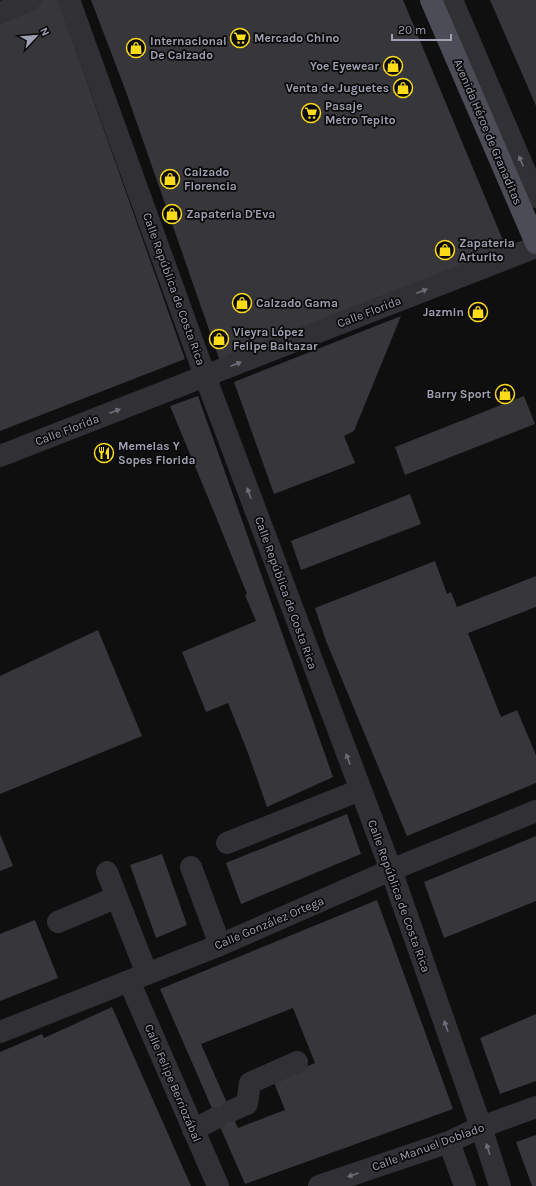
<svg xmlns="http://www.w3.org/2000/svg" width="536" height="1186" font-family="Karla,sans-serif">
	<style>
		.building { fill: #36363b; fill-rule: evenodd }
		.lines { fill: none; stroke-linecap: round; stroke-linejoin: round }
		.minor { stroke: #303035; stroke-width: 22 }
		.major { stroke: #4b4c55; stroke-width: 22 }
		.oneway { fill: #6d6e7a }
		.labels { text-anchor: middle; stroke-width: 3.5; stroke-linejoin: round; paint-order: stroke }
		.poi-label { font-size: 12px; font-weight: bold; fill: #9fa1b2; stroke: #0a0a0b; text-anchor: start }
		.street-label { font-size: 12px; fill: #9fa1b2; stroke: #0a0a0b }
	</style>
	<rect width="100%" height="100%" fill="#0f0f10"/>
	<!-- building -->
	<path class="building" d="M 42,0 L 58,0 L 185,359 L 0,431 L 0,18 Z
		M 91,0 L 403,0 L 507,250 L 221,364 L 125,89 Z
		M 490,0 L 536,0 L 536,106 L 530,92 Z
		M 401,316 L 354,431 L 344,436 L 355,463 L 274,494 L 234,382 Z
		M 198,396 L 333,777 L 267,807 L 248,753 L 228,703 L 206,712 L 182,652 L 256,621 L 245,595 L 247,594 L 214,512 L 170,406 Z
		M 524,396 L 535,424 L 405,475 L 395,447 Z
		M 410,494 L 421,524 L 301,570 L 291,541 Z
		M 435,561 L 447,594 L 451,592 L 457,607 L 536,576 L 536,607 L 468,633 L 501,717 L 517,710 L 536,755 L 536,783 L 407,836 L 326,641 L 315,608 Z
		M 98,630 L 142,736 L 0,794 L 0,676 Z
		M 347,814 L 361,854 L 241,904 L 226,863 Z
		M 0,834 L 13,866 L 0,871 Z
		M 536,836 L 536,901 L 444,938 L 424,882 Z
		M 162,854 L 187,925 L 156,938 L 130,865 Z
		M 377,900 L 453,1109 L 245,1184 L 160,989 ZM 293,1008 L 315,1063 L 273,1080 L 285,1110 L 238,1128 L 201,1044 Z
		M 35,920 L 58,978 L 0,1001 L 0,934 Z
		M 112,1007 L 191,1186 L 0,1186 L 0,1052 L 42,1034 L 44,1038 Z
		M 536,1014 L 536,1081 L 500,1094 L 480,1038 Z
		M 536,1135 L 536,1186 L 532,1186 L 516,1142 Z"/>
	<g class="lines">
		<!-- minor -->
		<path class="minor" d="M 69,0 L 205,376 L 391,870 L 481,1127 L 500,1186
			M 452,0 L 536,197
			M 0,13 L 30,0
			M 0,456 L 536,247
			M 227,843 L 360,790
			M 191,867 L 220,945
			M 107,872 L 147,974
			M 58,922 L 117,897
			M 129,981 L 218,1186
			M 0,1032 L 220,945 L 391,870 L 536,811
			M 231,1111 L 247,1104 L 250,1083 L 297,1062
			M 193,1130 L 216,1118
			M 449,1142 L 465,1186
			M 319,1186 L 449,1142 L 481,1127 L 536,1107"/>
		<!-- major -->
		<path class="major" d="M 431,0 L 536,243"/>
	</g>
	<!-- one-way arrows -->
	<defs><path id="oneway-solid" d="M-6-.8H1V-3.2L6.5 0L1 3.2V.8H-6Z"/></defs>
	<g class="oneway">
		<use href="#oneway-solid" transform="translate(521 161) rotate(-113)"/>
		<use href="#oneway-solid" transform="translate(422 291) rotate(-21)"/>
		<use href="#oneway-solid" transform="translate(236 364) rotate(-21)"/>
		<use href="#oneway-solid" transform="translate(115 411) rotate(-21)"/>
		<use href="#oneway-solid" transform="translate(249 493) rotate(-110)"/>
		<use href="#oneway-solid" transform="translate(348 759) rotate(-110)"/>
		<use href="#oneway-solid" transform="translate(446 1026) rotate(-109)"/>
		<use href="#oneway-solid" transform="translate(488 1149) rotate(-108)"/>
		<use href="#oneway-solid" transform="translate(353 1175) rotate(161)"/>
	</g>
	<!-- icons -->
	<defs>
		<g id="supermarket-ring" transform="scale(1)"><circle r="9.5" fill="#0a0a0b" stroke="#fcdb1b" stroke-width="1.5"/><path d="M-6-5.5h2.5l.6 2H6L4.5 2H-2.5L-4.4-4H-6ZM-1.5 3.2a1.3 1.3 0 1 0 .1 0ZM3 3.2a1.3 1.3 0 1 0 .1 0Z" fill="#fcdb1b"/></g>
		<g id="shop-ring" transform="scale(1)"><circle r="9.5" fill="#0a0a0b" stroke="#fcdb1b" stroke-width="1.5"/><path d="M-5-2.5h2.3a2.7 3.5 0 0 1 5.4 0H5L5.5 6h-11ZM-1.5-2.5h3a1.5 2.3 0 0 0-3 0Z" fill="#fcdb1b"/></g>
		<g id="restaurant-ring" transform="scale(1)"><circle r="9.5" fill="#0a0a0b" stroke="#fcdb1b" stroke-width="1.5"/><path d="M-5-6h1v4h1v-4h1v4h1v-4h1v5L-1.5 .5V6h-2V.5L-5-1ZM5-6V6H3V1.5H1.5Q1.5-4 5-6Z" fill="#fcdb1b"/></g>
	</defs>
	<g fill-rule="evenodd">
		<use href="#supermarket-ring" x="240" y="38"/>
		<use href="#shop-ring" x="136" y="48"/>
		<use href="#shop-ring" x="393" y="66"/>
		<use href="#shop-ring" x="403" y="88"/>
		<use href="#supermarket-ring" x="311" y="113"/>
		<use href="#shop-ring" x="170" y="179"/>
		<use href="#shop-ring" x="172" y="214"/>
		<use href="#shop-ring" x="445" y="250"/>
		<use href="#shop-ring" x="242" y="303"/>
		<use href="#shop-ring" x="478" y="312"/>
		<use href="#shop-ring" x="219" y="339"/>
		<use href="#shop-ring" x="505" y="394"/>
		<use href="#restaurant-ring" x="104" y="453"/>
	</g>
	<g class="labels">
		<!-- poi labels -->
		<g class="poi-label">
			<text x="254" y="42">Mercado Chino</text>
			<text x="150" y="45">Internacional<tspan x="150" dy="14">De Calzado</tspan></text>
			<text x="379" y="70" text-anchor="end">Yoe Eyewear</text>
			<text x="389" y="92" text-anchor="end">Venta de Juguetes</text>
			<text x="325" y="110">Pasaje<tspan x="325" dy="14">Metro Tepito</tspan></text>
			<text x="184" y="176">Calzado<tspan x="184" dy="14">Florencia</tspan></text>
			<text x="186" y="218">Zapateria D'Eva</text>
			<text x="459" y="247">Zapateria<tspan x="459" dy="14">Arturito</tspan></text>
			<text x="256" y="307">Calzado Gama</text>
			<text x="464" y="316" text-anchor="end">Jazmin</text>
			<text x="233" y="336">Vieyra López<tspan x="233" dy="14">Felipe Baltazar</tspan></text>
			<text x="491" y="398" text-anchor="end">Barry Sport</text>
			<text x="118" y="450">Memelas Y<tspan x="118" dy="14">Sopes Florida</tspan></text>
		</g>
		<!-- street labels -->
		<g class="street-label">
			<text transform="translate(488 132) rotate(67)" y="4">Avenida Héroe de Granaditas</text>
			<text transform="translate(174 289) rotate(70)" y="4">Calle República de Costa Rica</text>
			<text transform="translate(369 312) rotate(-21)" y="4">Calle Florida</text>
			<text transform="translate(67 430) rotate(-21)" y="4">Calle Florida</text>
			<text transform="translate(286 593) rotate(70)" y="4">Calle República de Costa Rica</text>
			<text transform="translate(399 896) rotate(70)" y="4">Calle República de Costa Rica</text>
			<text transform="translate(269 923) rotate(-23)" y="4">Calle González Ortega</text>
			<text transform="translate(173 1083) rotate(67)" y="4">Calle Felipe Berriozábal</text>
			<text transform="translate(428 1147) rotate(-20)" y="4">Calle Manuel Doblado</text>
		</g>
	</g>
	<!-- north arrow -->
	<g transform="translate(36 36) rotate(64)" stroke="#0a0a0b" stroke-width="3" paint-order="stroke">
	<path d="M0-3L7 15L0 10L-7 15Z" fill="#9fa1b2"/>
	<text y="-6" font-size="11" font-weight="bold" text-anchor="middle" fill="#9fa1b2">N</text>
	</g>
	<!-- scale -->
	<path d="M392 34v6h59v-6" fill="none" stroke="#9fa1b2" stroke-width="2"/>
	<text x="398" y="34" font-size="12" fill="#9fa1b2" stroke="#0a0a0b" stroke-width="3" paint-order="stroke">20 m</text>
</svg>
